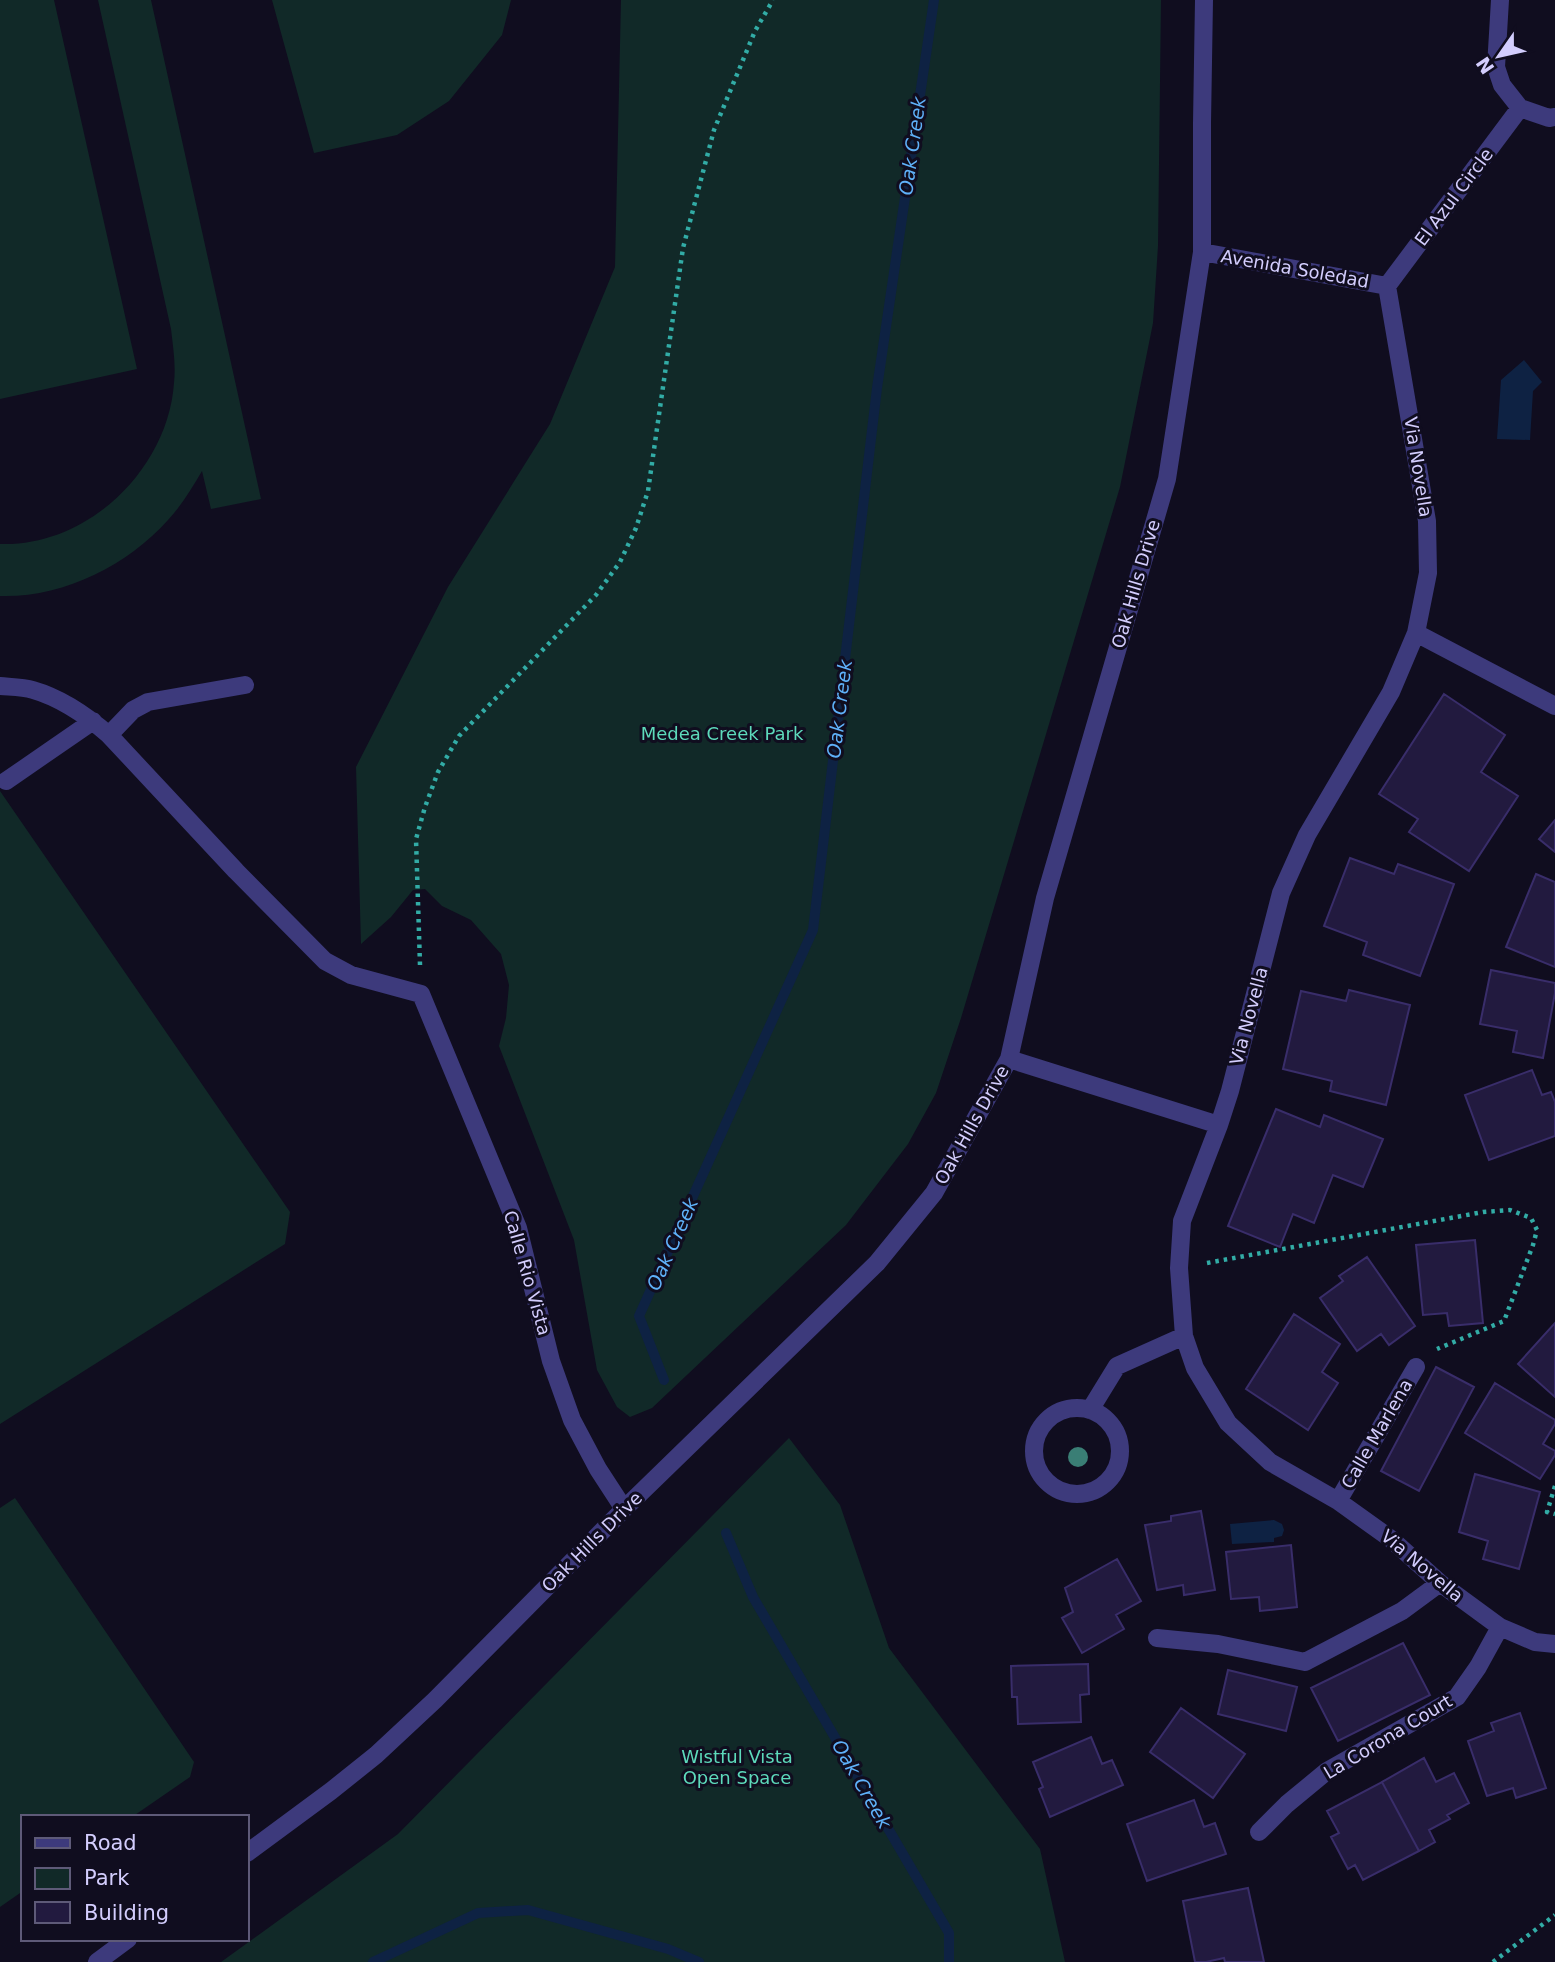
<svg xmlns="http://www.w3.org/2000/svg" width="1555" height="1962" font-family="'DejaVu Sans',sans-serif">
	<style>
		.green { fill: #112928 }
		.water { fill: #0e2243 }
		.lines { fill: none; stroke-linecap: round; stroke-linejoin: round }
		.stream { stroke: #0e2243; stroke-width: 10 }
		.building { fill: #221a3f; stroke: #392d6a; stroke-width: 2 }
		.path { stroke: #32aca6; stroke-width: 4.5; stroke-dasharray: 3.5 5; stroke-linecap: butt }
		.minor { stroke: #3d3a7c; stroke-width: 18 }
		.tree { fill: #3a7e75 }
		.labels { text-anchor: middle; stroke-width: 6; stroke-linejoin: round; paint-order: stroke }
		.street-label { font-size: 18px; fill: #d3cdfd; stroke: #100d1f }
		.park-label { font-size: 18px; fill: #5ddabb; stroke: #100d1f }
		.water-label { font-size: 19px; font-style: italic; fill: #5fb1f9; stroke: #100d1f }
	</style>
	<rect width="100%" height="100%" fill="#100d1f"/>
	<!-- green -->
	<path class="green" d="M 0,0 L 54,0 L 137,369 L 0,399 Z
		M 98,0 L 151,0 L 261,499 L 211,509 L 202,471 C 192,488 182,505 168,520 C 127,566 62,598 0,596 L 0,544 C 88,547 168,469 174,383 C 176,364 173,347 171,329 Z
		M 272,0 L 511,0 L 502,35 L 449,101 L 397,135 L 314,153 Z
		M 621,0 L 1161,0 L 1158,246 L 1153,323 L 1120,487 L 961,1018 L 936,1093 L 908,1144 L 846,1225 L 652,1408 L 630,1417 L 617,1407 L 597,1370 L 574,1240 L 499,1046 L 506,1018 L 509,985 L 501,954 L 471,920 L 442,906 L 425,889 L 413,890 L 391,917 L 361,944 L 356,767 L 448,587 L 550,424 L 615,267 Z
		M 0,791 L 290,1212 L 285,1244 L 0,1424 Z
		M 789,1438 L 840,1505 L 889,1648 L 1040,1849 L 1065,1962 L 221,1962 L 398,1834 Z
		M 15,1498 L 194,1762 L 190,1777 L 132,1817 L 23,1817 L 23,1891 L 0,1907 L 0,1508 Z"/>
	<!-- water -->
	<path class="water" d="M 1524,360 L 1542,382 L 1533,391 L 1530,440 L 1497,439 L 1501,380 Z
		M 1274,1520 L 1282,1524 L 1284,1530 L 1282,1536 L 1274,1538 L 1274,1542 L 1232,1544 L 1230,1524 Z"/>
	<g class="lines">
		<!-- stream -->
		<path class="stream" d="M 664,1380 L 639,1316 L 813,930 L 877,388 L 934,0
			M 726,1533 L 753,1597 L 949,1933 L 949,1962
			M 373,1962 L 478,1913 L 528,1910 L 668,1949 L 699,1962"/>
	</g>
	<!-- building -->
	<path class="building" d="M 1444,694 L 1505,735 L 1481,772 L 1518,796 L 1469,871 L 1409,832 L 1418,819 L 1379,794 Z
		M 1555,820 L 1555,852 L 1539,839 Z
		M 1350,858 L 1394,874 L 1398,864 L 1454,884 L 1420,976 L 1363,955 L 1367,942 L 1324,926 Z
		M 1536,874 L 1555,882 L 1555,967 L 1506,947 Z
		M 1491,970 L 1555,983 L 1555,993 L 1543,1058 L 1513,1052 L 1517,1031 L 1480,1024 Z
		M 1349,990 L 1410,1005 L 1386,1105 L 1330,1091 L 1332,1081 L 1283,1069 L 1301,991 L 1346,1001 Z
		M 1532,1070 L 1542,1095 L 1551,1092 L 1555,1102 L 1555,1136 L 1489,1160 L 1465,1095 Z
		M 1276,1109 L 1320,1127 L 1324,1115 L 1383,1139 L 1363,1187 L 1333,1175 L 1314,1223 L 1293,1214 L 1280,1247 L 1228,1226 Z
		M 1475,1240 L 1483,1323 L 1449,1326 L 1447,1313 L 1423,1315 L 1416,1245 Z
		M 1367,1257 L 1415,1326 L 1389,1345 L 1381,1334 L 1357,1351 L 1320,1298 L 1343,1281 L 1339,1276 Z
		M 1294,1314 L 1340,1344 L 1322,1372 L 1338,1383 L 1308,1430 L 1246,1389 Z
		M 1555,1323 L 1555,1397 L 1518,1364 Z
		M 1436,1367 L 1474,1387 L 1419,1491 L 1381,1471 Z
		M 1495,1383 L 1555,1420 L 1555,1424 L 1543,1444 L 1555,1451 L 1555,1455 L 1540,1479 L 1465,1433 Z
		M 1475,1474 L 1540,1492 L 1519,1569 L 1483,1559 L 1488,1541 L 1459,1532 Z
		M 1201,1511 L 1215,1590 L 1184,1595 L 1183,1585 L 1157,1590 L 1145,1525 L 1171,1521 L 1171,1516 Z
		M 1291,1545 L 1297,1607 L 1260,1611 L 1259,1597 L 1231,1599 L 1226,1552 Z
		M 1117,1559 L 1141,1601 L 1116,1615 L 1124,1629 L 1082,1653 L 1062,1618 L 1073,1612 L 1065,1588 Z
		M 1403,1643 L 1430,1695 L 1338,1741 L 1311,1688 Z
		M 1088,1664 L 1089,1694 L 1080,1695 L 1081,1722 L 1018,1724 L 1017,1697 L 1012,1697 L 1011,1666 Z
		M 1228,1670 L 1297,1687 L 1286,1731 L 1218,1714 Z
		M 1181,1708 L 1245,1754 L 1213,1798 L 1150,1752 Z
		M 1520,1713 L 1546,1788 L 1516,1798 L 1513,1788 L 1487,1796 L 1468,1741 L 1494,1731 L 1491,1723 Z
		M 1091,1737 L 1102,1764 L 1112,1760 L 1123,1785 L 1050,1817 L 1039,1789 L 1043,1787 L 1033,1762 Z
		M 1424,1758 L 1436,1782 L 1454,1773 L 1469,1803 L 1447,1815 L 1450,1819 L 1429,1830 L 1435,1842 L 1419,1851 L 1382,1782 Z
		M 1382,1782 L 1419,1851 L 1363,1880 L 1355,1865 L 1348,1869 L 1331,1837 L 1339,1833 L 1327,1811 Z
		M 1194,1800 L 1204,1827 L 1215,1823 L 1226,1854 L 1147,1881 L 1127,1824 Z
		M 1248,1888 L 1264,1962 L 1225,1962 L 1224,1958 L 1206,1962 L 1195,1962 L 1183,1901 Z"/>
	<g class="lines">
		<!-- path -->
		<path class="path" d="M 420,965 L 416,839 L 425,807 L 438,772 L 459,736 L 596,595 L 620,562 L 636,528 L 648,491 L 683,248 L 714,130 L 755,31 L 773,0
			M 1207,1263 L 1483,1212 L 1510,1210 L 1531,1218 L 1537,1230 L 1533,1245 L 1504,1321 L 1437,1349
			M 1555,1486 L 1547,1512 L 1555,1514
			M 1493,1962 L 1555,1915"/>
		<!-- minor -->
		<path class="minor" d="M 1500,0 L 1496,67 L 1502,85 L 1520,108 L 1549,118 L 1555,117
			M 1202,252 L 1387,286
			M 1387,286 L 1427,521 L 1428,573 L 1416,633 L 1391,692 L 1307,835 L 1281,893 L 1230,1091 L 1219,1125 L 1182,1221 L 1179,1268 L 1184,1336 L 1195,1368 L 1228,1423 L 1270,1462 L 1338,1501 L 1391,1539 L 1440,1583 L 1500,1627 L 1535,1642 L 1555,1644
			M 1387,286 L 1520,108
			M 1416,633 L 1555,706
			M 0,686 C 11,687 23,687 33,690 C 61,698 87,716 109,735 L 236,871 L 325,961 L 351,975 L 421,994 L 518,1228 L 551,1361 L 572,1420 L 598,1469 L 624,1509
			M 109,735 L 133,710 L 148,702 L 245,685
			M 6,781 L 93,721
			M 1009,1059 L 1219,1125
			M1034 1451a43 43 0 1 1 86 0a43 43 0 1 1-86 0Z
			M 1090,1410 L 1117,1366 L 1184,1336
			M 1338,1501 L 1416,1367
			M 1157,1638 L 1218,1644 L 1305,1662 L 1402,1611 L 1440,1583
			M 1259,1832 L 1287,1804 L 1327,1771 L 1457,1697 L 1478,1667 L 1500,1627
			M 247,1853 L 331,1791 L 376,1755 L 435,1700 L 624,1509 L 877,1263 L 934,1193 L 1009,1059 L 1045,898 L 1167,479 L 1202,252 L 1202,123 L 1204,0
			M 97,1962 L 128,1939"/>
	</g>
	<!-- trees -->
	<circle class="tree" cx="1078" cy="1457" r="10"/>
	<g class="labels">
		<!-- street labels -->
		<g class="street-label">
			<text transform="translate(1454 197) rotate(-53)" y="6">El Azul Circle</text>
			<text transform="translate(1295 269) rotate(10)" y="6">Avenida Soledad</text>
			<text transform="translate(1418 467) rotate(81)" y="6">Via Novella</text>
			<text transform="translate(1136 584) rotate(-74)" y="6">Oak Hills Drive</text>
			<text transform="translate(1249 1016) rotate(-75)" y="6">Via Novella</text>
			<text transform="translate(972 1125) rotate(-61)" y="6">Oak Hills Drive</text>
			<text transform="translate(527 1273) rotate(74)" y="6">Calle Rio Vista</text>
			<text transform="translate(1377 1434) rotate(-60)" y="6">Calle Marlena</text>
			<text transform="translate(592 1542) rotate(-45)" y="6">Oak Hills Drive</text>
			<text transform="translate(1422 1566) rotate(40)" y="6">Via Novella</text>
			<text transform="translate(1388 1737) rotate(-31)" y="6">La Corona Court</text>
		</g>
		<!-- park labels -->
		<g class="park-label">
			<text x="722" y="740">Medea Creek Park</text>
			<text x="737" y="1763">Wistful Vista<tspan x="737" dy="21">Open Space</tspan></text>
		</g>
		<!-- water labels -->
		<g class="water-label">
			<text transform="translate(912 146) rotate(-82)" y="7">Oak Creek</text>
			<text transform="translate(839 709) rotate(-83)" y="7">Oak Creek</text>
			<text transform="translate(672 1244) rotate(-66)" y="7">Oak Creek</text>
			<text transform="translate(862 1784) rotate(60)" y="7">Oak Creek</text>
		</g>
	</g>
	<!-- legend -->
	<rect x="21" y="1815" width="228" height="126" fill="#100d1f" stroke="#5e5a78" stroke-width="2"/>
	<rect x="35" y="1838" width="35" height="10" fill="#3d3a7c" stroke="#5e5a78" stroke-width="2"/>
	<text x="84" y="1850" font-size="21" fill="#d3cdfd">Road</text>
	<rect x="35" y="1868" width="35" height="21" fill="#112928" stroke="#5e5a78" stroke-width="2"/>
	<text x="84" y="1885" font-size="21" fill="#d3cdfd">Park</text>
	<rect x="35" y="1902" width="35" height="21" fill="#221a3f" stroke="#5e5a78" stroke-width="2"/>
	<text x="84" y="1920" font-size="21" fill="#d3cdfd">Building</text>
	<!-- north arrow -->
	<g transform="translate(1499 56) rotate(236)" stroke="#100d1f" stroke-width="5" paint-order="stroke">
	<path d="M0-5L12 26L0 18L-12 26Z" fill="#d3cdfd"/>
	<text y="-10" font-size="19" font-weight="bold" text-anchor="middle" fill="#d3cdfd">N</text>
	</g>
</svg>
